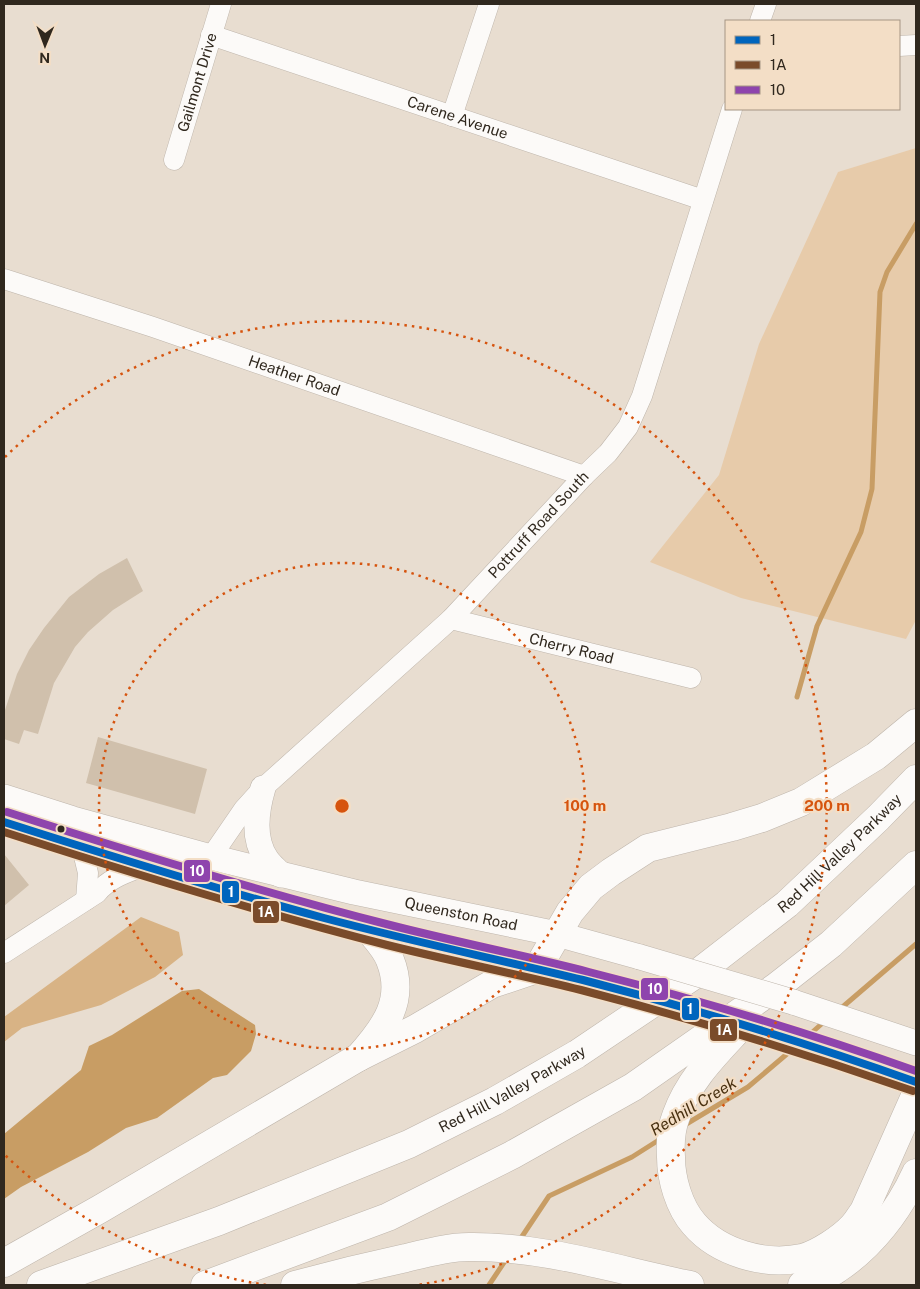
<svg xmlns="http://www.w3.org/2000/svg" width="920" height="1289" font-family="'Public Sans',sans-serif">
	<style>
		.green { fill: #e7cbaa }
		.forest { fill: #d8b385 }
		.water { fill: #c89d64 }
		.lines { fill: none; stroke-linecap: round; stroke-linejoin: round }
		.stream { stroke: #c89d64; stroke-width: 5 }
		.building { fill: #d0c0ac }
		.minor-casing { stroke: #beb5ab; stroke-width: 21 }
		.major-casing { stroke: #beb5ab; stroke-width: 26 }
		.highway-casing { stroke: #beb5ab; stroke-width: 29 }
		.minor { stroke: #fcfaf8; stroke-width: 20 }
		.major { stroke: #fcfaf8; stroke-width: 25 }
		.highway { stroke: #fcfaf8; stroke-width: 28 }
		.major-bridge-casing { stroke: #beb5ab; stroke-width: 26; stroke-linecap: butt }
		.major-bridge { stroke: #fcfaf8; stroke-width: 25 }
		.bus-1-casing { stroke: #f3dec6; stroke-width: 11 }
		.bus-2-casing { stroke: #f3dec6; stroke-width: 11 }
		.bus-3-casing { stroke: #f3dec6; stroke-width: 11 }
		.bus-1 { stroke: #0065bd; stroke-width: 8 }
		.bus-2 { stroke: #7a4b2a; stroke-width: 8 }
		.bus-3 { stroke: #8e44ad; stroke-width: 8 }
		.ring { fill: none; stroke: #d6540e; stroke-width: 2.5; stroke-dasharray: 2.5 5 }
		.bus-dot { fill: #30281e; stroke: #f3dec6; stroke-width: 2 }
		.labels { text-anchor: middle; stroke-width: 4.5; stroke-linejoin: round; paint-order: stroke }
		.street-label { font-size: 15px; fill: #30281e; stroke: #f3dec6 }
		.water-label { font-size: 16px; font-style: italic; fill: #483010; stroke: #f3dec6 }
		.centre { fill: #d6540e; stroke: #f3dec6; stroke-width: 2.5 }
		.ring-label { font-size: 15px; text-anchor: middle; font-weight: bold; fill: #d6540e; stroke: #f3dec6; stroke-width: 4.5; stroke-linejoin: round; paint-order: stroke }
		.line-badge { stroke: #f3dec6; stroke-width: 2 }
		.badge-label { font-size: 14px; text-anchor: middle; font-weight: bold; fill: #fff }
	</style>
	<rect width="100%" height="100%" fill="#e8ddd0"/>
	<!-- green -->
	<path class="green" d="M 916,148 L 916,620 L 906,639 L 741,598 L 650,562 L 719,475 L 759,344 L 838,172 Z"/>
	<!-- forest -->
	<path class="forest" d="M 141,917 L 179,932 L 183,955 L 155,977 L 101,1005 L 22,1028 L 4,1042 L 4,1017 Z"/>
	<!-- water -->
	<path class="water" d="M 199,989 L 255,1025 L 256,1034 L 251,1051 L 227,1075 L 213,1078 L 157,1118 L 126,1128 L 88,1152 L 21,1187 L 4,1199 L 4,1134 L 81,1070 L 89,1046 L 112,1035 L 182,991 Z"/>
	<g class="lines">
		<!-- stream -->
		<path class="stream" d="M 797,697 L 817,626 L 861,532 L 872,489 L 880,292 L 887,272 L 916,224
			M 839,1010 L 916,944
			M 808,1036 L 826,1020
			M 683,1126 L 748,1087 L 794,1048
			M 519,1241 L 549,1196 L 632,1157 L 662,1138
			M 489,1285 L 507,1258"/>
	</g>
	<!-- building -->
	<path class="building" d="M 127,558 L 143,591 L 113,610 L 88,632 L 75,647 L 54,683 L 38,734 L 24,730 L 19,744 L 4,739 L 4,713 L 17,674 L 29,650 L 44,628 L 69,597 L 99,574 Z
		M 98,737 L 207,769 L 195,814 L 86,783 Z
		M 4,854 L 29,885 L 4,906 Z"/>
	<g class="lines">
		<!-- minor casing -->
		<g class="minor-casing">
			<g id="minor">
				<path d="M 760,21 L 766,4"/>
				<path id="s1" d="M 211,35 L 703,200"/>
				<path d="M 899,46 L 916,45"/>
				<path d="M 452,116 L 489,4"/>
				<path id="s2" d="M 174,160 L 221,4"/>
				<path id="s3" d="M 4,279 L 153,327 L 584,476"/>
				<path id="s4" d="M 451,619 L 691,678"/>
				<path d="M 82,848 L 88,873 L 86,900"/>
				<path id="s5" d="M 211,857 L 244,809 L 263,788 L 451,619 L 584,476 L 608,453 L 628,427 L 642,396 L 732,109"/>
				<path d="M 4,953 L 97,893 C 109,878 126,873 144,866"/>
			</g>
		</g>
		<!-- major casing -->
		<g class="major-casing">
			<g id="major">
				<path d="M 263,788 C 256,812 252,839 267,860 C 271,866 277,870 281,875"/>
				<path id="s6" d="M 4,797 L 73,819 L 211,857 L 354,892 L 557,934 L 640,957"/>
				<path d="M 4,822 L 82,848 L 204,884 L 370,931 L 608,987"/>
				<path d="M 793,1002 L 916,1043"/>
				<path d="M 851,1059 L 916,1082"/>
			</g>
		</g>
		<!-- highway casing -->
		<g class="highway-casing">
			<g id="highway">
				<path d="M 745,1022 C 718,1052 690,1077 676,1116 C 671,1129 670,1143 671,1157 C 671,1179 679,1207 694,1224 C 719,1253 765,1266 802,1258 C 818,1254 842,1238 853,1226 C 857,1222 860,1216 864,1211 L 916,1094"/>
				<path d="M 359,1057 L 415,1029 L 492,984 L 537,969 L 570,912 L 591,887 L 611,872 L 648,848 L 732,827 L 762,818 L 801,802 L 876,756 L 916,723"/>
				<path d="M 4,1263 L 100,1209 L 359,1057 C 385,1028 406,1000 390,960 C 386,949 377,940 370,931"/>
				<path id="s7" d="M 41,1285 L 219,1221 L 409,1144 L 495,1101 L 577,1054 L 699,972 L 787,904 L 878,818 L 916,779"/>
				<path d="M 205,1285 L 388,1217 L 512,1155 L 633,1087 L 776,987 L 831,944 L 916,865"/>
				<path d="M 295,1285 C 332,1275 369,1266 406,1258 C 426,1253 448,1247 469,1247 C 544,1246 617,1270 690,1285"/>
				<path d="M 802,1285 C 814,1280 827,1276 837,1269 C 872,1246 899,1210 916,1173"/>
			</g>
		</g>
		<!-- minor -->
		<use href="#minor" class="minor"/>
		<!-- major -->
		<use href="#major" class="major"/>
		<!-- highway -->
		<use href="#highway" class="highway"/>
		<!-- major-bridge casing -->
		<g class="major-bridge-casing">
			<path id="major-bridge" d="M 640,957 L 793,1002
				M 608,987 L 784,1037 L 851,1059"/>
		</g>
		<!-- major-bridge -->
		<use href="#major-bridge" class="major-bridge"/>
		<!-- bus-1 casing -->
		<g class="bus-1-casing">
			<path id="bus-1" d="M 4,822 C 110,856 216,889 324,918 C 410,941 497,959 583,980 C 696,1009 807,1043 916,1082"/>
		</g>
		<!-- bus-2 casing -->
		<g class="bus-2-casing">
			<path id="bus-2" d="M 4,832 C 131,873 258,912 387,945 C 451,961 517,974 581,990 C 693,1019 804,1053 913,1091"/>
		</g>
		<!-- bus-3 casing -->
		<g class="bus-3-casing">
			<path id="bus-3" d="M 7,812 C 134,853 261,892 390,925 C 456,942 523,955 589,972 C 700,1000 809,1033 916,1071"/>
		</g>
		<!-- bus-1 -->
		<use href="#bus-1" class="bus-1"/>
		<!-- bus-2 -->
		<use href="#bus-2" class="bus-2"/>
		<!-- bus-3 -->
		<use href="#bus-3" class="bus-3"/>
	</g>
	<!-- distance rings -->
	<g class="ring">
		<circle cx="342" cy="806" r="243"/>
		<path d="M266 1285A485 485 0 0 1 5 1155M5 457A485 485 0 1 1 418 1285"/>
	</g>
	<!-- markers -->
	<circle class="bus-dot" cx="61" cy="829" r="4.5"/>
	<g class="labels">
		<!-- street labels -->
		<g class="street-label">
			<text dy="5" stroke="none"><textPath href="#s2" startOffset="81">Gailmont Drive</textPath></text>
			<text dy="5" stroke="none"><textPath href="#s1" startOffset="260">Carene Avenue</textPath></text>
			<text dy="5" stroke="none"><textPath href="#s3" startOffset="306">Heather Road</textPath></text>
			<text dy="5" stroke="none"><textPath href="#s5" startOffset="468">Pottruff Road South</textPath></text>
			<text dy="5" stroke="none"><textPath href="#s4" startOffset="124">Cherry Road</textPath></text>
			<text dy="5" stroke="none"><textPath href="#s7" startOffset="916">Red Hill Valley Parkway</textPath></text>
			<text dy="5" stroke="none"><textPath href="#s6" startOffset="472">Queenston Road</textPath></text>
			<text dy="5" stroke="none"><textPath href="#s7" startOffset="511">Red Hill Valley Parkway</textPath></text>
		</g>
		<!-- water labels -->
		<g class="water-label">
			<text transform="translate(693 1106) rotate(-31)" y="6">Redhill Creek</text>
		</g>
	</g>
	<circle cx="342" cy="806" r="8" class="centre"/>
	<g class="ring-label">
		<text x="585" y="811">100 m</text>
		<text x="827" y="811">200 m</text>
	</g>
	<g class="line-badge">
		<rect x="183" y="859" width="28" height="24" rx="5" fill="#8e44ad"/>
		<rect x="221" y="880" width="19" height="24" rx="5" fill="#0065bd"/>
		<rect x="252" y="900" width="28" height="24" rx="5" fill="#7a4b2a"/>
		<rect x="640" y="977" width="29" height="24" rx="5" fill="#8e44ad"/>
		<rect x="681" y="997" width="19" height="24" rx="5" fill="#0065bd"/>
		<rect x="709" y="1018" width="29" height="24" rx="5" fill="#7a4b2a"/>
	</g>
	<g class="badge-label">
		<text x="197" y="876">10</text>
		<text x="231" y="897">1</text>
		<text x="266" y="917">1A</text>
		<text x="655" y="994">10</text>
		<text x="690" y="1014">1</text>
		<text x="724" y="1035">1A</text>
	</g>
	<!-- border -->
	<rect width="920" height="1289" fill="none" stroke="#30281e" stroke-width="10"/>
	<!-- legend -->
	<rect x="725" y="20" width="175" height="90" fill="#f3dec6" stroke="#a59583"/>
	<rect x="735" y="36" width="25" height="8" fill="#0065bd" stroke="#a59583"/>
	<text x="770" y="45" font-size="15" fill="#30281e">1</text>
	<rect x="735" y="61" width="25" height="8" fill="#7a4b2a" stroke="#a59583"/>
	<text x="770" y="70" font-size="15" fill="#30281e">1A</text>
	<rect x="735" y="86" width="25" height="8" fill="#8e44ad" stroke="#a59583"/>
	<text x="770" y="95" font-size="15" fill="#30281e">10</text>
	<!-- north arrow -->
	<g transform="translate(45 45) rotate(181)" stroke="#f3dec6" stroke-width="4" paint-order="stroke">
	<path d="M0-4L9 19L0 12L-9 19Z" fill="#30281e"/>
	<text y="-8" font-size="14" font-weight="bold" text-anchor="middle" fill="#30281e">N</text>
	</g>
</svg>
